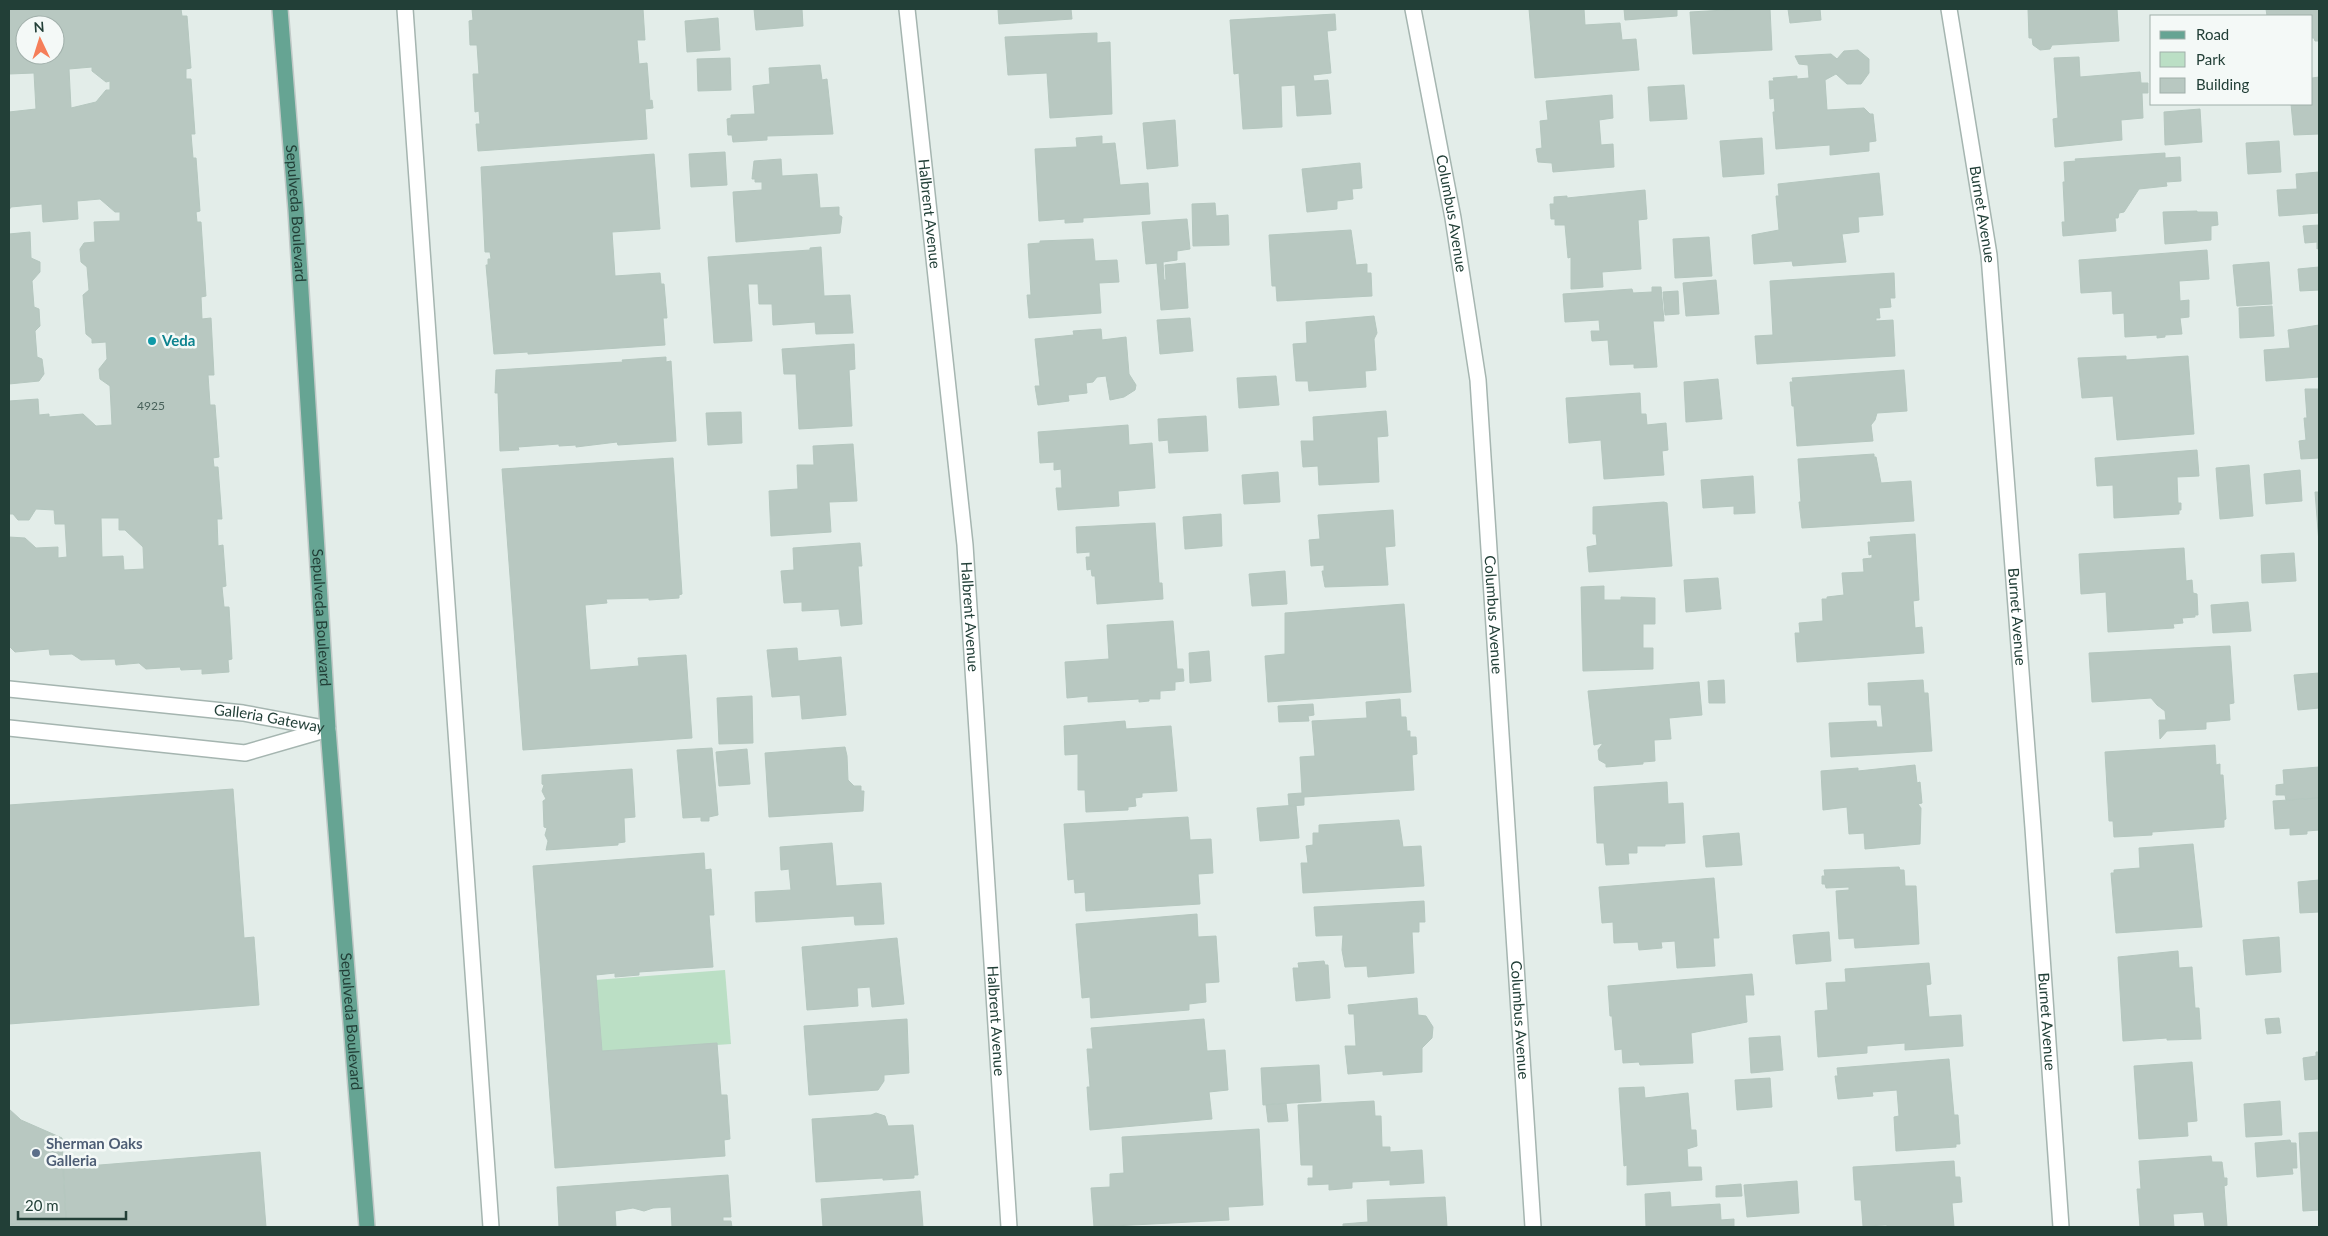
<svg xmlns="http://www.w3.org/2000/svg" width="2328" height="1236" font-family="Lato,sans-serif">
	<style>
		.green { fill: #bbdfc5 }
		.building { fill: #b8c8c1; stroke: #b5c7bf; fill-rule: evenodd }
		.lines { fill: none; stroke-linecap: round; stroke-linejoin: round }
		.minor-casing { stroke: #a5b5b0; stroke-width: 18 }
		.major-casing { stroke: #c1c9c7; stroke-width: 18 }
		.minor { stroke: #fff; stroke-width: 15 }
		.major { stroke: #66a493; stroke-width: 15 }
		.culture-dot { fill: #0f9aa8; stroke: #f4f9f7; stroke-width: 2 }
		.service-dot { fill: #5c6f8a; stroke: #f4f9f7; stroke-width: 2 }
		.labels { text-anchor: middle; stroke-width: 5; stroke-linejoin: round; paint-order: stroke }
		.number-label { font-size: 12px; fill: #48615a }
		.street-label { font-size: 15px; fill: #223f37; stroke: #f4f9f7 }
		.culture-label { font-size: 15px; font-weight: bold; fill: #0d838f; stroke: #f4f9f7; text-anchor: start }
		.service-label { font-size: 15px; font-weight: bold; fill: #4e5e75; stroke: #f4f9f7; text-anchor: start }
	</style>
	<rect width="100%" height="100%" fill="#e3ede9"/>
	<!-- green -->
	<path class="green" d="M 725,970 L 731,1044 L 600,1053 L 595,980 Z"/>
	<!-- building -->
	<path class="building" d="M 9,9 L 181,9 L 182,16 L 187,16 L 191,68 L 186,69 L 186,79 L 191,79 L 195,134 L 191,134 L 193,158 L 196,158 L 200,211 L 196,212 L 197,222 L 201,222 L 206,296 L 201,297 L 202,319 L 211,318 L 214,375 L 208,375 L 210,405 L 215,405 L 219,457 L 213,458 L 214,467 L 218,467 L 222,519 L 217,519 L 218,546 L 223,545 L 226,586 L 222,587 L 224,607 L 229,607 L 232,659 L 228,660 L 229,672 L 202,674 L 202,669 L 181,670 L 180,667 L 146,669 L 139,663 L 116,665 L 115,659 L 81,660 L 72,654 L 50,655 L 49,649 L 15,652 L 9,646 L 9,537 L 25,538 L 36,548 L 58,547 L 58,558 L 67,557 L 65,524 L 55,524 L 54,510 L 36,509 L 29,520 L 18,520 L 13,514 L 9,514 L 9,401 L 38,399 L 39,415 L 49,414 L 49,417 L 83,414 L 96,426 L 112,425 L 110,386 L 100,379 L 99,369 L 107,359 L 106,342 L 92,343 L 92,339 L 86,334 L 83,295 L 89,290 L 87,267 L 81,262 L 80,249 L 84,243 L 95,242 L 94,222 L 120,221 L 120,212 L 115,212 L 100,199 L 77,201 L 78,219 L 43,222 L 42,204 L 11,207 L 9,210 L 9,112 L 36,109 L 34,73 L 9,74 ZM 25,25 L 55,25 L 55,55 L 25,55 ZM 92,67 L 92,71 L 106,82 L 110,81 L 110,90 L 106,90 L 96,102 L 71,108 L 69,69 ZM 101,518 L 119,518 L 119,530 L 125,530 L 143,547 L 144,569 L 124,570 L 123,556 L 102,557 Z
		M 472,9 L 643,9 L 645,40 L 637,40 L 639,64 L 647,63 L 650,101 L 652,100 L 653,108 L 645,109 L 647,139 L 478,151 L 476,124 L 480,124 L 479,111 L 475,112 L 473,74 L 479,74 L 477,45 L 470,45 L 469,21 L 473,20 Z
		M 754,9 L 802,9 L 803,26 L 756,30 Z
		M 998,9 L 1071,9 L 1072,19 L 999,24 Z
		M 1529,9 L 1584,9 L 1585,25 L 1620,23 L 1622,40 L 1636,39 L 1639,70 L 1535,78 Z
		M 1624,9 L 1677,9 L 1677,16 L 1625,20 Z
		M 1743,9 L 1770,9 L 1772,50 L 1693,54 L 1690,12 Z
		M 1788,9 L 1820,9 L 1821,20 L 1790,23 Z
		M 2028,9 L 2117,9 L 2119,41 L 2052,45 L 2050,49 L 2040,50 L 2033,45 L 2032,38 L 2029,38 Z
		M 2266,9 L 2319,9 L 2319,41 L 2315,41 L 2314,38 L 2312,38 L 2312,16 L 2267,16 Z
		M 1335,14 L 1336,30 L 1327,31 L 1331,73 L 1313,75 L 1314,81 L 1328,80 L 1331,114 L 1297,116 L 1295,85 L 1281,86 L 1282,127 L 1243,129 L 1239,73 L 1234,74 L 1230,20 Z
		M 718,18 L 720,50 L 687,52 L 685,21 Z
		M 1097,33 L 1097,43 L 1110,42 L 1112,114 L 1050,118 L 1047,73 L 1008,75 L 1005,37 Z
		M 1858,50 L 1869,59 L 1869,73 L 1861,84 L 1847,84 L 1836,74 L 1825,80 L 1827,110 L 1864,108 L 1870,114 L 1873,114 L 1876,141 L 1869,142 L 1869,151 L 1830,155 L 1830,145 L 1776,149 L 1773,112 L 1775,112 L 1774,98 L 1770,99 L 1769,81 L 1774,81 L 1773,78 L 1797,76 L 1797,79 L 1809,78 L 1808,65 L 1799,64 L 1795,56 L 1831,54 L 1837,59 L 1844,51 Z
		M 2079,57 L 2080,77 L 2140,72 L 2141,83 L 2148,83 L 2148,93 L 2142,93 L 2143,118 L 2121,120 L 2122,140 L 2055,147 L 2053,119 L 2058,118 L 2054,58 Z
		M 730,58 L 731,90 L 698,91 L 697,59 Z
		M 820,65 L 822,80 L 827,79 L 833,134 L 767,136 L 767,140 L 733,142 L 732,135 L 728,135 L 727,119 L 731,118 L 731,115 L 755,114 L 753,86 L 770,84 L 769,68 Z
		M 2319,77 L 2319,134 L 2294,135 L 2291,104 L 2312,104 L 2312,78 Z
		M 1684,85 L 1687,119 L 1650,121 L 1648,87 Z
		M 1612,95 L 1613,118 L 1599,120 L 1601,145 L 1613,144 L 1614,167 L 1553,172 L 1552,163 L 1538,162 L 1536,149 L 1542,148 L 1540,121 L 1548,120 L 1546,101 Z
		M 2200,109 L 2202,142 L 2165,145 L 2164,112 Z
		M 1175,120 L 1178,166 L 1147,169 L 1143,123 Z
		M 1102,136 L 1102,144 L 1115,143 L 1120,185 L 1148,183 L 1150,214 L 1083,218 L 1083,222 L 1065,223 L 1065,219 L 1039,221 L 1035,149 L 1077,147 L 1076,138 Z
		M 1762,138 L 1764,174 L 1723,177 L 1720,141 Z
		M 2279,141 L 2281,172 L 2248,174 L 2246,143 Z
		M 725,152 L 727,185 L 691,187 L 689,154 Z
		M 2165,153 L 2165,158 L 2180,157 L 2181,181 L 2166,182 L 2167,186 L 2139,189 L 2124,212 L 2119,213 L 2118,218 L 2115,218 L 2116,231 L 2063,236 L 2062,222 L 2065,222 L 2063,182 L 2065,182 L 2064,162 L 2076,161 L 2075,159 Z
		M 654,154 L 660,229 L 612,232 L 615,276 L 660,273 L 661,284 L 664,284 L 667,318 L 663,318 L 665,345 L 528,354 L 528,352 L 494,354 L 486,265 L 488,265 L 488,259 L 491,259 L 490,252 L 485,252 L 481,167 Z
		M 781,159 L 782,176 L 817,174 L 820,208 L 839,207 L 839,215 L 842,217 L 840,233 L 736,242 L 733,192 L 762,190 L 762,182 L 755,182 L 755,179 L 752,179 L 754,161 Z
		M 1360,163 L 1362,188 L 1352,189 L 1353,199 L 1337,201 L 1337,209 L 1307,212 L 1302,169 Z
		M 2319,172 L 2319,213 L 2279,216 L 2277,190 L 2297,189 L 2296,174 Z
		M 1879,173 L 1883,215 L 1858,217 L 1859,232 L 1842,234 L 1846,262 L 1793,266 L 1792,261 L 1754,264 L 1752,235 L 1779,230 L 1776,196 L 1779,196 L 1778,184 Z
		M 1645,190 L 1647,219 L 1638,220 L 1641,269 L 1602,272 L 1603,287 L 1571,289 L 1571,257 L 1568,258 L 1565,225 L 1555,225 L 1555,219 L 1551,219 L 1550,204 L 1554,204 L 1554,197 L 1567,196 L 1567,198 Z
		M 1215,203 L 1216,216 L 1228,215 L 1229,245 L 1193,246 L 1192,204 Z
		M 2197,211 L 2197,212 L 2217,212 L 2218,225 L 2211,226 L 2211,240 L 2165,244 L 2163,212 Z
		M 1187,219 L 1190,249 L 1177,251 L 1177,260 L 1163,262 L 1164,280 L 1166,280 L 1165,265 L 1185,263 L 1188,308 L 1161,310 L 1157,263 L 1146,264 L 1142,222 Z
		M 2319,225 L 2319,248 L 2317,249 L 2317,242 L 2305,243 L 2303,226 Z
		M 1351,230 L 1356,265 L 1367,264 L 1367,273 L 1371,273 L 1372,296 L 1277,301 L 1276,286 L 1272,286 L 1269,235 Z
		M 30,232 L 31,258 L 40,262 L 40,272 L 32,281 L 34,307 L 39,309 L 40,326 L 35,331 L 37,357 L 42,359 L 44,374 L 39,381 L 9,384 L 9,234 Z
		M 1709,237 L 1712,276 L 1675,278 L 1673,239 Z
		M 1093,239 L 1095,261 L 1117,260 L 1119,282 L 1099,283 L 1101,313 L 1029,318 L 1027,295 L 1031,295 L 1028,244 L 1040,243 L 1040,241 Z
		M 821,247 L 824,296 L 850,295 L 853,333 L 816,334 L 815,322 L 773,325 L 772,304 L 759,304 L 758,284 L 748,284 L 752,341 L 714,343 L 708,257 L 810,250 L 810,248 Z
		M 2207,250 L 2209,279 L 2179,281 L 2180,301 L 2189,300 L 2189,317 L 2180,318 L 2182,334 L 2165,335 L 2165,337 L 2157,338 L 2157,335 L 2125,337 L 2124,313 L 2113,314 L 2112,291 L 2081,293 L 2079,260 Z
		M 2269,262 L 2272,304 L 2237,306 L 2233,265 Z
		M 2319,267 L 2319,290 L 2300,291 L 2298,269 Z
		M 1894,273 L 1895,298 L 1890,298 L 1891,307 L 1879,308 L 1880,318 L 1876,318 L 1876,321 L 1893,320 L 1895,356 L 1757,364 L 1755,336 L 1773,335 L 1770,281 Z
		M 1716,280 L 1719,314 L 1686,316 L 1683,283 Z
		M 1652,287 L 1661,287 L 1664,321 L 1653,321 L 1657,367 L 1634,368 L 1634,364 L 1610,365 L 1608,340 L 1592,341 L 1591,331 L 1600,331 L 1599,320 L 1565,322 L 1563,294 L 1632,289 L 1633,293 L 1652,292 Z
		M 1678,291 L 1679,314 L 1665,315 L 1663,292 Z
		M 2272,306 L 2274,336 L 2240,338 L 2239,308 Z
		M 1374,316 L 1377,333 L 1374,339 L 1376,370 L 1365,371 L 1366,387 L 1309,391 L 1308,381 L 1296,381 L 1293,344 L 1307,343 L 1306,322 Z
		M 1190,318 L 1193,351 L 1160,354 L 1157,320 Z
		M 2319,325 L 2319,377 L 2266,381 L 2264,350 L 2290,348 L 2288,330 Z
		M 1101,329 L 1102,340 L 1126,337 L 1129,374 L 1136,385 L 1135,390 L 1124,397 L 1110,400 L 1106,376 L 1097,377 L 1093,382 L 1086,383 L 1087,393 L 1068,395 L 1069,401 L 1038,405 L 1035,386 L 1040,386 L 1035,339 L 1074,335 L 1073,331 Z
		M 854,344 L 855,369 L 849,370 L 852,426 L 799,429 L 796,374 L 784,374 L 782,349 Z
		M 2126,356 L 2126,360 L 2188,356 L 2194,434 L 2117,440 L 2113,396 L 2082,398 L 2078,358 Z
		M 666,357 L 666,362 L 671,361 L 676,441 L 618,445 L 617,442 L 576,447 L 576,445 L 559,446 L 559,444 L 518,447 L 519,450 L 500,451 L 498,393 L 495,393 L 496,370 L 623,362 L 622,360 Z
		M 1904,370 L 1907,411 L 1877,413 L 1875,420 L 1871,425 L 1873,441 L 1797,446 L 1794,406 L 1792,406 L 1790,382 L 1793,382 L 1792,378 Z
		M 1276,376 L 1279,405 L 1239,408 L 1237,378 Z
		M 1718,379 L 1722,419 L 1686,422 L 1684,382 Z
		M 2305,389 L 2319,389 L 2319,458 L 2301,459 L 2299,441 L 2306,440 L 2304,418 L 2307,418 Z
		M 1640,393 L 1641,414 L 1646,414 L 1647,425 L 1666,423 L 1668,450 L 1662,451 L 1664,475 L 1604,479 L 1601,440 L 1569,443 L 1566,398 Z
		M 1386,411 L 1388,436 L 1377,437 L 1379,482 L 1319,485 L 1318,466 L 1303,467 L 1301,441 L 1314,441 L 1313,417 Z
		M 741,412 L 742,443 L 708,445 L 706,413 Z
		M 1206,416 L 1208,451 L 1169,453 L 1168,440 L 1159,441 L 1158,419 Z
		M 1128,425 L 1129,445 L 1152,443 L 1155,488 L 1118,491 L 1119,506 L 1058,510 L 1056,488 L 1062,488 L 1061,469 L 1054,470 L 1054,462 L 1040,463 L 1038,432 Z
		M 853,444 L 857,501 L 829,502 L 831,532 L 771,536 L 769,491 L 798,489 L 797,465 L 814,465 L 813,446 Z
		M 2197,450 L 2199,476 L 2177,477 L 2178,503 L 2181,503 L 2181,510 L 2179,510 L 2179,514 L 2114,518 L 2113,485 L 2097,486 L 2095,458 Z
		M 1874,454 L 1874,457 L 1876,457 L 1881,483 L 1911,481 L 1914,521 L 1802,528 L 1799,502 L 1801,502 L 1798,459 Z
		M 673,458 L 682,594 L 679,595 L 679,598 L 649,600 L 649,598 L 606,599 L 607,603 L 585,605 L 590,670 L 639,666 L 638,658 L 686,655 L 692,738 L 523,750 L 502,469 Z
		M 2249,465 L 2253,516 L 2220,519 L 2216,468 Z
		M 2300,470 L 2302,501 L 2266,504 L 2264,474 Z
		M 1278,472 L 1280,502 L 1244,504 L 1242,475 Z
		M 1753,476 L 1755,513 L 1734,514 L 1734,506 L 1703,508 L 1701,480 Z
		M 2315,492 L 2319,492 L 2319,543 Z
		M 1664,502 L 1667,503 L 1672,566 L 1589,572 L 1587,547 L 1597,545 L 1596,534 L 1593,534 L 1593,507 Z
		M 1393,510 L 1395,546 L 1385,547 L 1388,585 L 1325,587 L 1322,571 L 1324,571 L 1324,565 L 1311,566 L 1309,540 L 1320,539 L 1318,515 Z
		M 1221,514 L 1222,546 L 1185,549 L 1183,517 Z
		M 1155,523 L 1159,583 L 1162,583 L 1163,599 L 1097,604 L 1095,576 L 1092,576 L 1091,569 L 1087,570 L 1086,557 L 1090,557 L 1090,552 L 1077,553 L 1076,527 Z
		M 1915,534 L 1919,600 L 1913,601 L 1915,628 L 1922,627 L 1924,653 L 1797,662 L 1795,633 L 1800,633 L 1799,623 L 1823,621 L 1822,599 L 1827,599 L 1827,597 L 1844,595 L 1842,573 L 1864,572 L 1863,559 L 1872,558 L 1872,554 L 1869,555 L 1868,542 L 1871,542 L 1870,537 Z
		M 860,543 L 862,566 L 858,566 L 862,624 L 841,626 L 839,609 L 802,611 L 802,602 L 784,603 L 781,571 L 794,570 L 793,548 Z
		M 2184,548 L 2186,581 L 2192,580 L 2193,593 L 2197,594 L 2198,615 L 2195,615 L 2195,617 L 2182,618 L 2183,623 L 2173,624 L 2174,628 L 2108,632 L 2106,592 L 2081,594 L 2079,554 Z
		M 2294,553 L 2296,581 L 2262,583 L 2261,555 Z
		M 1285,571 L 1287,604 L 1252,606 L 1249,574 Z
		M 1718,578 L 1721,609 L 1686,612 L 1684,580 Z
		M 1604,586 L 1604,600 L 1621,600 L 1621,597 L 1655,598 L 1655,624 L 1643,624 L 1643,648 L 1653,648 L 1653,669 L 1583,671 L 1581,587 Z
		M 2248,602 L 2251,631 L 2213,633 L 2211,605 Z
		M 1404,604 L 1411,692 L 1268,702 L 1265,656 L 1285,654 L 1285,613 Z
		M 1173,621 L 1177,669 L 1183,669 L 1184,681 L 1175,682 L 1175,690 L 1160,691 L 1160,699 L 1149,699 L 1149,701 L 1139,702 L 1139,699 L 1088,702 L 1088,696 L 1067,698 L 1065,662 L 1109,659 L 1107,625 Z
		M 2230,646 L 2234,703 L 2229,704 L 2230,720 L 2206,722 L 2206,729 L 2167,731 L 2160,739 L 2159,720 L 2166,720 L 2165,711 L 2157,705 L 2151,698 L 2092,702 L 2089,653 Z
		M 797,648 L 798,661 L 841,657 L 846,715 L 802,719 L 800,695 L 772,697 L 767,650 Z
		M 1209,651 L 1211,681 L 1190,683 L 1189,653 Z
		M 2319,673 L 2319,708 L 2298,710 L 2294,675 Z
		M 1724,680 L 1725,703 L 1709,703 L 1708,681 Z
		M 1923,680 L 1924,693 L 1928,693 L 1932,751 L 1831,757 L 1829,723 L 1876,721 L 1877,727 L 1883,727 L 1881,705 L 1869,705 L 1868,683 Z
		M 1699,682 L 1702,715 L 1669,718 L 1671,739 L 1654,740 L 1655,761 L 1643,762 L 1643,764 L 1606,767 L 1606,764 L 1599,760 L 1598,750 L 1603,743 L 1594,745 L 1588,691 Z
		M 752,696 L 753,743 L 719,744 L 717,698 Z
		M 1400,699 L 1401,717 L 1406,717 L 1407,731 L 1410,731 L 1410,737 L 1416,737 L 1417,754 L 1412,755 L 1414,790 L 1304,797 L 1304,805 L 1289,806 L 1288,794 L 1302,793 L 1300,757 L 1315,756 L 1312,721 L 1367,718 L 1366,702 Z
		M 1313,704 L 1314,715 L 1308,716 L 1309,721 L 1279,722 L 1278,706 Z
		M 1125,721 L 1126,729 L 1171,726 L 1177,791 L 1142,793 L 1142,797 L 1135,798 L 1136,806 L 1128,807 L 1128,810 L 1086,812 L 1085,790 L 1078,790 L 1078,754 L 1065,755 L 1064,726 Z
		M 2215,745 L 2216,765 L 2220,764 L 2220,775 L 2223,775 L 2226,819 L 2224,820 L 2224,827 L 2152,832 L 2152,835 L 2114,837 L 2113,821 L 2109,821 L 2105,752 Z
		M 845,747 L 847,756 L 848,780 L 854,786 L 861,786 L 861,791 L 864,791 L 863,811 L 769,817 L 765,753 Z
		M 712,748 L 718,815 L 709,817 L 709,821 L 701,821 L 701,817 L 683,818 L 677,750 Z
		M 747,749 L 750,784 L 719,786 L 716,752 Z
		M 1915,765 L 1917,783 L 1920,782 L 1922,803 L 1918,804 L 1921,808 L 1920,844 L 1865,849 L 1864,833 L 1849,834 L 1847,807 L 1823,810 L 1821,771 L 1858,768 L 1858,771 Z
		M 2319,767 L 2319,798 L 2286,800 L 2285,795 L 2276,795 L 2276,785 L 2284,784 L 2283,770 Z
		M 632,769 L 635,817 L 624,818 L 625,842 L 618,843 L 618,845 L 546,850 L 548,841 L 545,835 L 547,828 L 544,827 L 543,801 L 546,799 L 542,791 L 544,785 L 542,784 L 542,775 Z
		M 1667,782 L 1668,804 L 1683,803 L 1685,843 L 1665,844 L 1665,846 L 1637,846 L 1637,853 L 1628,853 L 1629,864 L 1606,865 L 1604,843 L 1597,843 L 1594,787 Z
		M 233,789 L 244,938 L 254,937 L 259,1005 L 9,1024 L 9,805 Z
		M 2319,798 L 2319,830 L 2307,831 L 2307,834 L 2290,835 L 2290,828 L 2275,829 L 2273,801 Z
		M 1296,805 L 1299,838 L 1260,841 L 1257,808 Z
		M 1188,817 L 1190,840 L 1211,839 L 1213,873 L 1198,874 L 1200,904 L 1086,911 L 1085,892 L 1075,893 L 1074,879 L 1068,880 L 1064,824 Z
		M 1399,820 L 1403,847 L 1421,846 L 1424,886 L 1303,893 L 1301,863 L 1308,863 L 1306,846 L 1313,845 L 1313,833 L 1319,833 L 1319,825 Z
		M 1739,833 L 1742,865 L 1706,867 L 1703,836 Z
		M 832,843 L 836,886 L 881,883 L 884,924 L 855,925 L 854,916 L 756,922 L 755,892 L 791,890 L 789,869 L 781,870 L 780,847 Z
		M 2193,844 L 2202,927 L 2116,933 L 2111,873 L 2114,873 L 2114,870 L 2140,868 L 2139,848 Z
		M 704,853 L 705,870 L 711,869 L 714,915 L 709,915 L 713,967 L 639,972 L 639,975 L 615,977 L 615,973 L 596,975 L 602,1051 L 717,1043 L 721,1095 L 727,1095 L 730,1139 L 724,1140 L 725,1156 L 555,1168 L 533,866 Z
		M 1899,867 L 1900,870 L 1904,870 L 1905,886 L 1916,886 L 1919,944 L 1855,948 L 1854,938 L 1839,939 L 1836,891 L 1849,890 L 1849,887 L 1826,888 L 1825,884 L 1822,884 L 1822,876 L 1825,876 L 1824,870 Z
		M 1714,878 L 1719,938 L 1713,938 L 1715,966 L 1677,968 L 1675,941 L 1661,942 L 1662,948 L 1639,950 L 1638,942 L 1614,943 L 1613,922 L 1602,923 L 1599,887 Z
		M 2319,880 L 2319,912 L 2300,913 L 2298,882 Z
		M 1424,901 L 1425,922 L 1419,922 L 1419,932 L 1412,932 L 1414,973 L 1368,977 L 1367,966 L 1345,967 L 1342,950 L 1343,935 L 1316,936 L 1314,907 Z
		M 1197,914 L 1198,937 L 1216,936 L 1219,982 L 1205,983 L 1206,1002 L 1189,1004 L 1189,1010 L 1091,1018 L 1090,997 L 1082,998 L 1076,924 Z
		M 1829,932 L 1831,961 L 1796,964 L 1793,935 Z
		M 2279,937 L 2281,972 L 2246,975 L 2243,940 Z
		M 897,938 L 904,1004 L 872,1007 L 870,987 L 857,988 L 858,1006 L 807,1010 L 802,947 Z
		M 2178,951 L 2179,968 L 2192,967 L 2195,1008 L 2199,1008 L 2201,1039 L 2167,1040 L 2167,1038 L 2123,1041 L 2118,957 Z
		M 1324,961 L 1325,965 L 1328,965 L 1330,998 L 1296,1001 L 1293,968 L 1299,968 L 1298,963 Z
		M 1929,963 L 1931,984 L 1926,985 L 1929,1017 L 1961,1015 L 1963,1046 L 1905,1050 L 1905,1043 L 1867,1046 L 1867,1053 L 1818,1057 L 1815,1011 L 1828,1010 L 1826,983 L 1846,982 L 1845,969 Z
		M 1752,974 L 1754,995 L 1745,995 L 1747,1022 L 1691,1033 L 1693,1063 L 1640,1065 L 1639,1062 L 1623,1063 L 1622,1049 L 1615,1050 L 1612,1016 L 1610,1016 L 1608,986 Z
		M 1417,998 L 1418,1015 L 1426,1016 L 1433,1027 L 1432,1038 L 1422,1048 L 1422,1072 L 1383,1075 L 1383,1071 L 1348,1074 L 1345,1046 L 1356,1046 L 1354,1014 L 1349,1014 L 1348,1005 Z
		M 2279,1018 L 2281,1033 L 2267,1034 L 2265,1019 Z
		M 907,1019 L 909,1073 L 884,1075 L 884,1081 L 878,1090 L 809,1095 L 804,1026 Z
		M 1204,1019 L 1207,1051 L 1225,1050 L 1228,1090 L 1209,1092 L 1212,1119 L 1090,1130 L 1087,1087 L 1090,1087 L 1087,1049 L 1093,1049 L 1091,1028 Z
		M 1780,1036 L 1783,1070 L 1751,1073 L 1749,1038 Z
		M 2316,1052 L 2319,1052 L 2319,1081 L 2318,1079 L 2305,1080 L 2303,1058 L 2316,1056 Z
		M 1949,1059 L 1954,1115 L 1958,1115 L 1960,1144 L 1956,1144 L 1956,1147 L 1896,1151 L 1894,1117 L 1899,1116 L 1897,1090 L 1872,1092 L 1873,1096 L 1838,1099 L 1835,1076 L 1838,1076 L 1837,1068 Z
		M 2192,1062 L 2197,1121 L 2187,1122 L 2188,1136 L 2139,1139 L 2134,1066 Z
		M 1319,1065 L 1321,1101 L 1263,1105 L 1261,1068 Z
		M 1770,1078 L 1772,1107 L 1737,1110 L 1735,1080 Z
		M 1644,1087 L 1645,1098 L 1688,1093 L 1691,1130 L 1696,1130 L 1697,1146 L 1687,1149 L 1688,1167 L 1701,1167 L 1702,1180 L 1627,1185 L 1627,1165 L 1624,1166 L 1619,1088 Z
		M 1374,1101 L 1375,1116 L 1381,1116 L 1382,1147 L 1390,1147 L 1390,1152 L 1422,1150 L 1424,1183 L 1390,1185 L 1390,1180 L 1352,1182 L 1352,1188 L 1329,1190 L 1329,1184 L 1308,1185 L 1308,1178 L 1313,1178 L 1313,1165 L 1301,1165 L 1298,1105 Z
		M 2280,1101 L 2282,1135 L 2246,1137 L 2244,1104 Z
		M 1286,1103 L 1288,1121 L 1268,1122 L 1266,1105 Z
		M 9,1109 L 21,1120 L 62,1138 L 66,1220 L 9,1224 Z
		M 876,1113 L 885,1116 L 888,1126 L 913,1125 L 918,1175 L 914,1175 L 914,1178 L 883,1180 L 883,1178 L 816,1182 L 812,1119 L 871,1115 Z
		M 1259,1129 L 1263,1205 L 1228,1207 L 1229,1220 L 1094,1227 L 1091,1188 L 1110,1187 L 1110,1174 L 1124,1173 L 1122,1137 Z
		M 2319,1132 L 2319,1210 L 2303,1211 L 2299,1133 Z
		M 2290,1140 L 2291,1143 L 2296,1143 L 2297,1168 L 2292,1168 L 2293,1174 L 2257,1177 L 2255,1143 Z
		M 260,1152 L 266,1227 L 9,1227 L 9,1224 L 66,1220 L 63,1168 Z
		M 2211,1156 L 2212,1162 L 2222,1162 L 2224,1178 L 2227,1178 L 2227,1185 L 2224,1186 L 2227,1227 L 2205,1227 L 2203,1212 L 2173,1214 L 2174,1227 L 2140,1227 L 2137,1189 L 2141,1189 L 2139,1161 Z
		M 1954,1161 L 1955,1177 L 1960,1177 L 1962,1202 L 1952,1203 L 1954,1227 L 1887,1227 L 1887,1225 L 1863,1226 L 1861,1200 L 1855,1200 L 1853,1167 Z
		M 728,1175 L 731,1217 L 723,1217 L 723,1221 L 731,1221 L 732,1227 L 672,1227 L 671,1207 L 653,1208 L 644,1211 L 633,1208 L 615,1211 L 616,1227 L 559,1227 L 557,1187 Z
		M 1797,1181 L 1799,1213 L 1747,1217 L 1744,1185 Z
		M 1741,1184 L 1742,1196 L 1716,1197 L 1716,1186 Z
		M 920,1191 L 923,1227 L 823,1227 L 821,1199 Z
		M 1670,1192 L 1671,1207 L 1720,1204 L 1721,1220 L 1734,1219 L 1734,1227 L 1646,1227 L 1645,1194 Z
		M 1445,1197 L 1447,1227 L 1343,1227 L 1343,1224 L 1368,1222 L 1367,1200 Z"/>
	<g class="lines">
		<!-- minor casing -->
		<g class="minor-casing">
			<g id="minor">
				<path d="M 405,9 L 491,1227"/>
				<path id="s1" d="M 907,9 L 965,545 L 1009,1227"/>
				<path id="s2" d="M 1413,9 L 1453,218 L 1478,380 L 1533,1227"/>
				<path id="s3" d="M 1949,9 L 1989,255 L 2033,828 L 2061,1227"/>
				<path id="s4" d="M 9,689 L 243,713 L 324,728"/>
				<path d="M 9,728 L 245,753 L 328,729"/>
			</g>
		</g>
		<!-- major casing -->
		<g class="major-casing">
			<g id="major">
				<path id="s5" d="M 280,9 L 296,210 L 328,729 L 367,1227"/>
			</g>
		</g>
		<!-- minor -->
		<use href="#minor" class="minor"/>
		<!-- major -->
		<use href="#major" class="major"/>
	</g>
	<!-- markers -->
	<circle class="culture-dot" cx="152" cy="341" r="5"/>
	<circle class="service-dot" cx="36" cy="1153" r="5"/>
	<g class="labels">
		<!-- number labels -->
		<g class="number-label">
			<text x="151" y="410">4925</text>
		</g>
		<!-- street labels -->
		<g class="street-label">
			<text dy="5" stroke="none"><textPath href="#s2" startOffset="208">Columbus Avenue</textPath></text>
			<text dy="5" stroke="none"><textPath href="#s3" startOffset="208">Burnet Avenue</textPath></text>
			<text dy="5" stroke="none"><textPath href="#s5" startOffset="205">Sepulveda Boulevard</textPath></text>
			<text dy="5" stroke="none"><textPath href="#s1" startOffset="206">Halbrent Avenue</textPath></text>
			<text dy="5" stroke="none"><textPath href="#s2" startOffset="612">Columbus Avenue</textPath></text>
			<text dy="5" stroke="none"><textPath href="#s1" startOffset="611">Halbrent Avenue</textPath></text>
			<text dy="5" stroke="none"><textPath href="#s3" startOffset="612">Burnet Avenue</textPath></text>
			<text dy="5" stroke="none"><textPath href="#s5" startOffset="610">Sepulveda Boulevard</textPath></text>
			<text dy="5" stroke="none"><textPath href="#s4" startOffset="262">Galleria Gateway</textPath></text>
			<text dy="5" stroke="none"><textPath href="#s2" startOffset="1018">Columbus Avenue</textPath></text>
			<text dy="5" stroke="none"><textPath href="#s1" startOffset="1016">Halbrent Avenue</textPath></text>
			<text dy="5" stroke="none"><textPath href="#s3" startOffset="1018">Burnet Avenue</textPath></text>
			<text dy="5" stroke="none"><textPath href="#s5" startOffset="1015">Sepulveda Boulevard</textPath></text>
		</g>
		<!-- culture labels -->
		<g class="culture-label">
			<text x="162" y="346">Veda</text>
		</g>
		<!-- service labels -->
		<g class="service-label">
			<text x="46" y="1149">Sherman Oaks<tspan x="46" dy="17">Galleria</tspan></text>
		</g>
	</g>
	<!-- border -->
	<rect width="2328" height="1236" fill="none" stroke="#223f37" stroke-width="20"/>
	<!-- legend -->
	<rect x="2150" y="15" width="162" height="90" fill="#f4f9f7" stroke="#a0afaa"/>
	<rect x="2160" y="31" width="25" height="8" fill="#66a493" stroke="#a0afaa"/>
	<text x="2196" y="40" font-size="15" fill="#223f37">Road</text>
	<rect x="2160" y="52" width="25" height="15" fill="#bbdfc5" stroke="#a0afaa"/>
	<text x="2196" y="65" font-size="15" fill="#223f37">Park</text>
	<rect x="2160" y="78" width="25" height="15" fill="#b8c8c1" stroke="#a0afaa"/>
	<text x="2196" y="90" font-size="15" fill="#223f37">Building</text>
	<!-- north arrow -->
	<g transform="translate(40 40) rotate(356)"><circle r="24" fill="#f4f9f7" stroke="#a0afaa"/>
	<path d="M0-4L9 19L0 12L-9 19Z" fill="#f57e59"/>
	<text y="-8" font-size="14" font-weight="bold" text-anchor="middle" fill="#223f37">N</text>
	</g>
	<!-- scale -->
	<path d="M18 1211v8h108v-8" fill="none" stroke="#223f37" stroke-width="2.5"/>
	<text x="25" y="1211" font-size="15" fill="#223f37" stroke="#f4f9f7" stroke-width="4" paint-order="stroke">20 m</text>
</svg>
